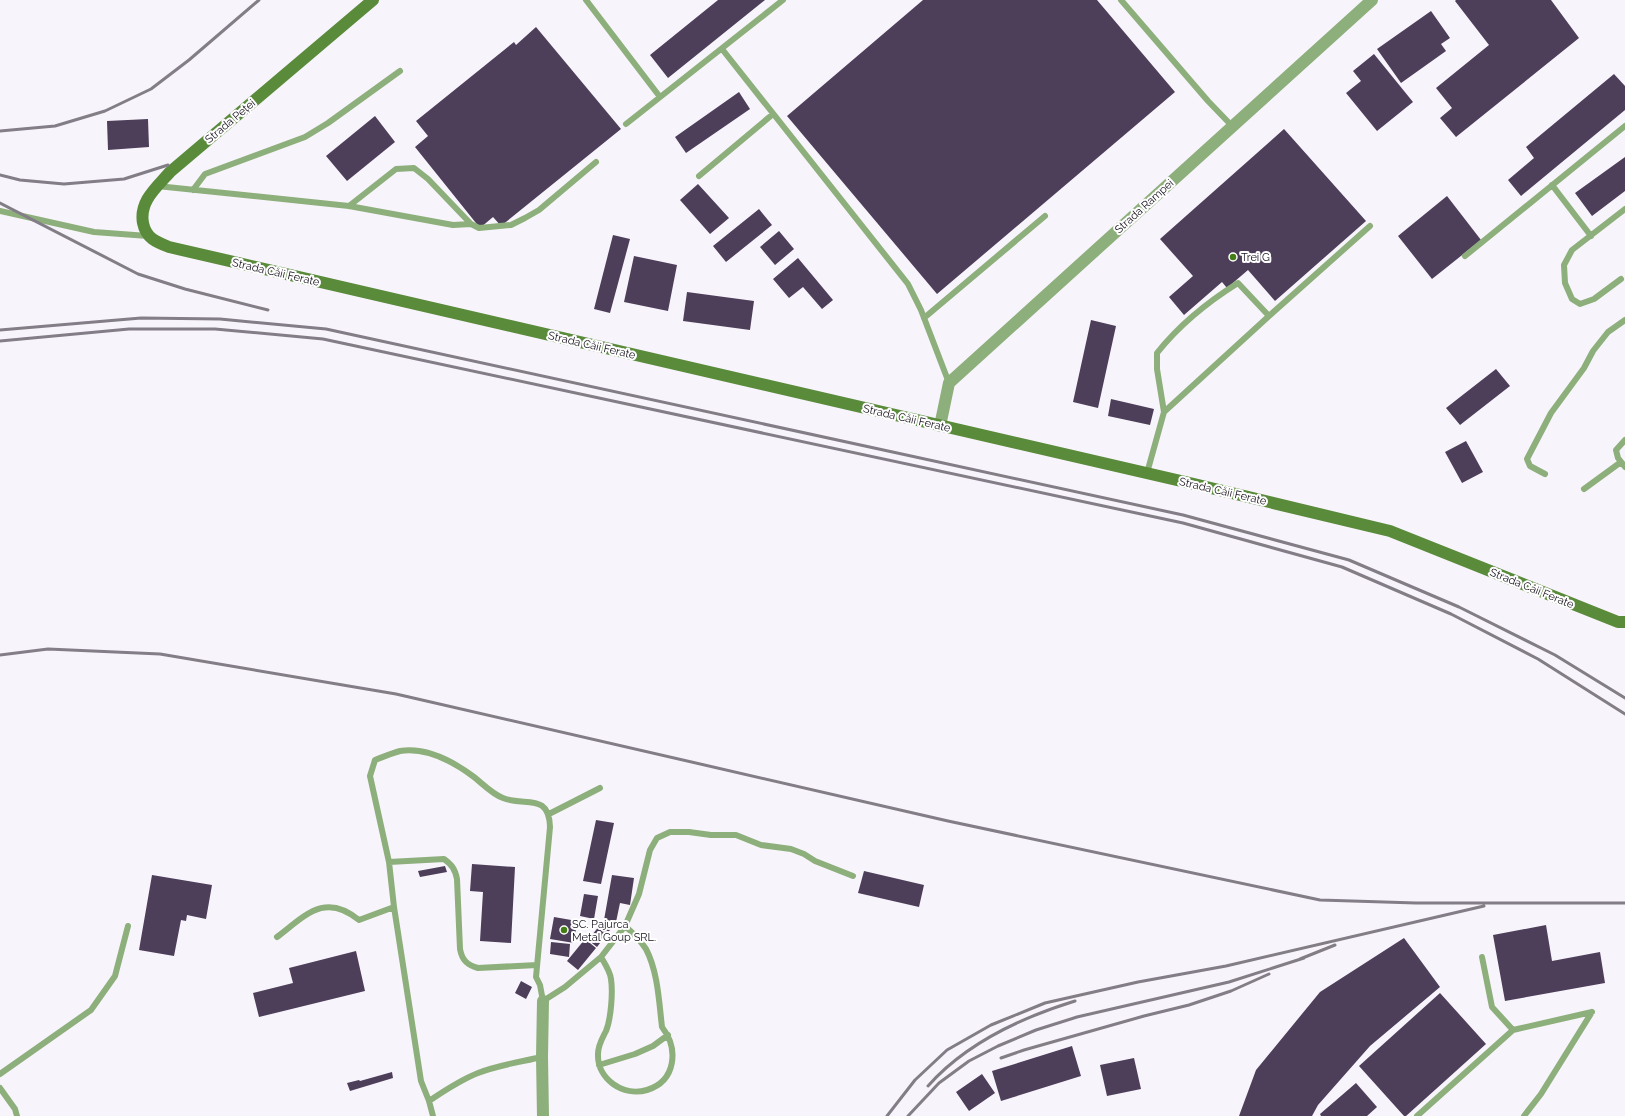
<svg xmlns="http://www.w3.org/2000/svg" width="1625" height="1116" font-family="Raleway,sans-serif">
	<style>
		.building { fill: #4d3e5a }
		.lines { fill: none; stroke-linecap: round; stroke-linejoin: round }
		.lane { stroke: #8daf7b; stroke-width: 6 }
		.street { stroke: #8daf7b; stroke-width: 12 }
		.secondary { stroke: #598b3b; stroke-width: 12 }
		.rail { stroke: #827d86; stroke-width: 3 }
		.poi-dot { fill: #437d16; stroke: #fff; stroke-width: 1.5 }
		.labels { text-anchor: middle; stroke-width: 4; stroke-linejoin: round; paint-order: stroke }
		.street-label { font-size: 11px; fill: #150f1a; stroke: #fff }
		.poi-label { font-size: 11px; fill: #150f1a; stroke: #fff; text-anchor: start }
	</style>
	<rect width="100%" height="100%" fill="#f8f4fb"/>
	<!-- building -->
	<path class="building" d="M 718,0 L 765,0 L 668,78 L 650,55 Z
		M 923,0 L 1097,0 L 1175,92 L 937,294 L 787,116 Z
		M 1456,0 L 1551,0 L 1579,38 L 1456,137 L 1440,118 L 1452,108 L 1436,88 L 1489,45 L 1455,1 Z
		M 1431,11 L 1450,38 L 1441,44 L 1446,51 L 1401,83 L 1377,49 Z
		M 536,27 L 621,129 L 501,226 L 493,217 L 480,228 L 415,147 L 428,136 L 416,121 L 514,42 L 516,45 Z
		M 1374,54 L 1413,102 L 1377,131 L 1346,93 L 1361,81 L 1353,71 Z
		M 1614,74 L 1625,86 L 1625,110 L 1521,196 L 1508,180 L 1534,158 L 1526,147 Z
		M 739,92 L 750,109 L 686,153 L 675,137 Z
		M 375,116 L 395,142 L 347,181 L 326,156 Z
		M 148,119 L 149,147 L 108,150 L 107,121 Z
		M 1284,129 L 1366,221 L 1275,301 L 1248,270 L 1227,288 L 1222,282 L 1184,315 L 1169,297 L 1193,276 L 1160,239 Z
		M 1625,157 L 1625,191 L 1592,216 L 1575,193 Z
		M 698,184 L 729,218 L 710,234 L 680,200 Z
		M 1447,196 L 1481,240 L 1432,279 L 1398,236 Z
		M 759,209 L 772,225 L 726,262 L 713,246 Z
		M 779,231 L 794,249 L 775,265 L 760,247 Z
		M 613,235 L 630,239 L 610,313 L 594,309 Z
		M 634,256 L 677,265 L 668,311 L 624,302 Z
		M 798,258 L 833,300 L 822,309 L 803,287 L 789,298 L 773,279 Z
		M 687,292 L 754,301 L 750,330 L 683,321 Z
		M 1091,320 L 1116,326 L 1098,408 L 1073,402 Z
		M 1496,369 L 1510,386 L 1460,425 L 1446,408 Z
		M 1111,399 L 1154,409 L 1150,425 L 1108,416 Z
		M 1466,441 L 1483,472 L 1462,483 L 1445,452 Z
		M 596,820 L 614,823 L 601,884 L 583,881 Z
		M 472,864 L 515,867 L 511,943 L 480,941 L 483,892 L 470,891 Z
		M 445,866 L 447,872 L 420,877 L 418,871 Z
		M 864,871 L 924,885 L 919,907 L 858,893 Z
		M 152,875 L 212,885 L 206,919 L 187,915 L 186,921 L 181,920 L 174,956 L 139,950 Z
		M 612,875 L 634,878 L 630,905 L 620,903 L 616,922 L 597,947 L 588,940 L 604,920 Z
		M 584,894 L 598,896 L 594,919 L 580,916 Z
		M 554,917 L 577,921 L 574,943 L 550,939 Z
		M 1546,925 L 1552,961 L 1600,952 L 1605,983 L 1505,1001 L 1493,935 Z
		M 1404,938 L 1440,987 L 1370,1046 L 1318,1105 L 1312,1116 L 1239,1116 L 1256,1070 L 1320,992 Z
		M 585,939 L 596,948 L 578,970 L 567,961 Z
		M 551,942 L 570,944 L 569,957 L 550,954 Z
		M 356,951 L 365,991 L 259,1017 L 253,993 L 293,983 L 289,968 Z
		M 521,981 L 532,987 L 526,999 L 515,993 Z
		M 1440,993 L 1486,1044 L 1406,1116 L 1404,1116 L 1359,1066 Z
		M 1072,1046 L 1081,1076 L 1001,1101 L 992,1071 Z
		M 1134,1058 L 1141,1089 L 1107,1096 L 1100,1065 Z
		M 392,1072 L 393,1078 L 350,1091 L 347,1083 L 359,1080 L 360,1081 Z
		M 982,1074 L 995,1093 L 969,1111 L 956,1092 Z
		M 1356,1083 L 1377,1107 L 1367,1116 L 1321,1116 L 1320,1114 Z"/>
	<g class="lines">
		<!-- lane -->
		<path class="lane" d="M 586,0 L 660,97
			M 1121,0 L 1208,101 L 1233,127
			M 722,49 L 908,284 L 921,310 L 949,383
			M 626,124 L 783,0
			M 699,176 L 773,114
			M 1552,185 L 1591,236
			M 157,186 L 349,206 L 453,225 L 471,224 L 479,228 L 511,225 L 525,218 L 539,210 L 596,162
			M 193,190 L 205,174 L 305,137 L 328,123 L 400,71
			M 349,206 L 396,169 L 414,168 L 428,179 L 471,224
			M 0,211 L 94,232 L 148,236
			M 1465,256 L 1625,126
			M 1621,279 L 1594,299 L 1580,304 L 1572,299 L 1565,283 L 1564,265 L 1572,250 L 1625,209
			M 924,318 L 1045,216
			M 1164,412 L 1269,316 L 1370,226
			M 1625,440 L 1616,450 L 1618,458 L 1625,467
			M 1147,473 L 1164,412 L 1157,369 L 1157,353 C 1180,324 1206,303 1238,283 L 1269,316
			M 1545,474 L 1530,466 L 1527,459 L 1551,413 L 1584,368 L 1593,351 L 1608,332 L 1625,320
			M 1584,489 L 1621,462
			M 549,814 L 600,788
			M 389,862 L 370,776 L 375,760 C 383,757 392,753 400,751 C 426,747 454,762 474,777 C 483,784 492,794 503,798 C 525,807 549,792 550,827 L 536,977 L 540,985 L 543,1001 L 565,987 L 601,957 L 625,926 L 639,894 L 650,850 L 657,838 L 670,832 L 689,832 L 711,835 L 736,835 L 761,845 L 791,849 L 804,854 L 815,861 L 853,876
			M 277,937 C 306,915 325,892 359,920 L 394,907
			M 601,957 C 605,964 610,971 611,979 C 613,992 611,1019 606,1031 C 602,1039 598,1045 598,1054 C 597,1079 623,1097 647,1090 C 676,1081 679,1049 662,1027 C 659,1002 658,972 646,949 C 640,940 633,933 625,926
			M 1482,957 L 1492,1007 L 1513,1030
			M 537,965 L 478,968 C 467,965 462,960 460,949 L 457,879 C 455,869 452,865 444,859 L 389,862 L 394,907 L 421,1081 L 429,1101 C 444,1091 460,1080 478,1073 C 498,1065 520,1062 542,1057
			M 599,1065 L 635,1054 L 653,1046 L 668,1035
			M 0,1074 L 91,1010 L 115,976 L 128,926
			M 0,1088 L 15,1109 L 17,1116
			M 429,1101 L 433,1116
			M 1417,1116 L 1513,1030 L 1592,1012
			M 1524,1116 L 1541,1094 L 1592,1012"/>
		<!-- street -->
		<path class="street" d="M 940,426 L 949,383 L 1372,0
			M 543,1116 L 542,1057 L 543,1001"/>
		<!-- secondary -->
		<path class="secondary" d="M 373,0 L 170,172 C 157,187 139,201 143,223 C 146,238 156,242 169,247 L 1194,484 L 1390,531 L 1618,622 L 1625,622"/>
		<!-- rail -->
		<path class="rail" d="M 0,131 L 55,126 L 105,111 L 151,89 L 189,60 L 259,0
			M 0,175 L 20,180 L 64,184 L 124,179 L 168,165
			M 0,203 L 138,274 L 185,289 L 268,310
			M 0,330 L 141,318 L 220,319 L 326,329 L 1183,515 L 1349,560 L 1459,607 L 1555,655 L 1625,698
			M 0,341 L 129,329 L 215,329 L 323,339 L 1183,523 L 1342,567 L 1451,614 L 1538,659 L 1625,714
			M 0,655 L 48,649 L 160,654 L 396,694 L 948,821 L 1320,900 L 1416,903 L 1625,903
			M 1300,959 L 1335,945
			M 1001,1058 L 1024,1050 L 1144,1016 L 1189,1005 L 1231,991 L 1269,974
			M 928,1086 C 966,1043 1020,1018 1075,1001
			M 887,1116 L 915,1080 L 947,1050 L 991,1025 L 1045,1003 L 1138,982 L 1226,966 L 1484,906
			M 908,1116 L 939,1083 L 969,1061 L 998,1046 L 1036,1030 L 1077,1017 L 1229,982 L 1304,958"/>
	</g>
	<!-- markers -->
	<g class="poi-dot">
		<circle cx="1233" cy="257" r="4"/>
		<circle cx="564" cy="930" r="4"/>
	</g>
	<g class="labels">
		<!-- street labels -->
		<g class="street-label">
			<text transform="translate(230 121) rotate(-40)" y="4">Strada Peței</text>
			<text transform="translate(1144 206) rotate(-42)" y="4">Strada Rampei</text>
			<text transform="translate(276 272) rotate(13)" y="4">Strada Căii Ferate</text>
			<text transform="translate(592 345) rotate(13)" y="4">Strada Căii Ferate</text>
			<text transform="translate(907 418) rotate(13)" y="4">Strada Căii Ferate</text>
			<text transform="translate(1223 491) rotate(13)" y="4">Strada Căii Ferate</text>
			<text transform="translate(1532 588) rotate(22)" y="4">Strada Căii Ferate</text>
		</g>
		<!-- poi labels -->
		<g class="poi-label">
			<text x="1241" y="261">Trei G</text>
			<text x="572" y="928">SC. Pajurca<tspan x="572" dy="13">Metal Goup SRL.</tspan></text>
		</g>
	</g>
</svg>
